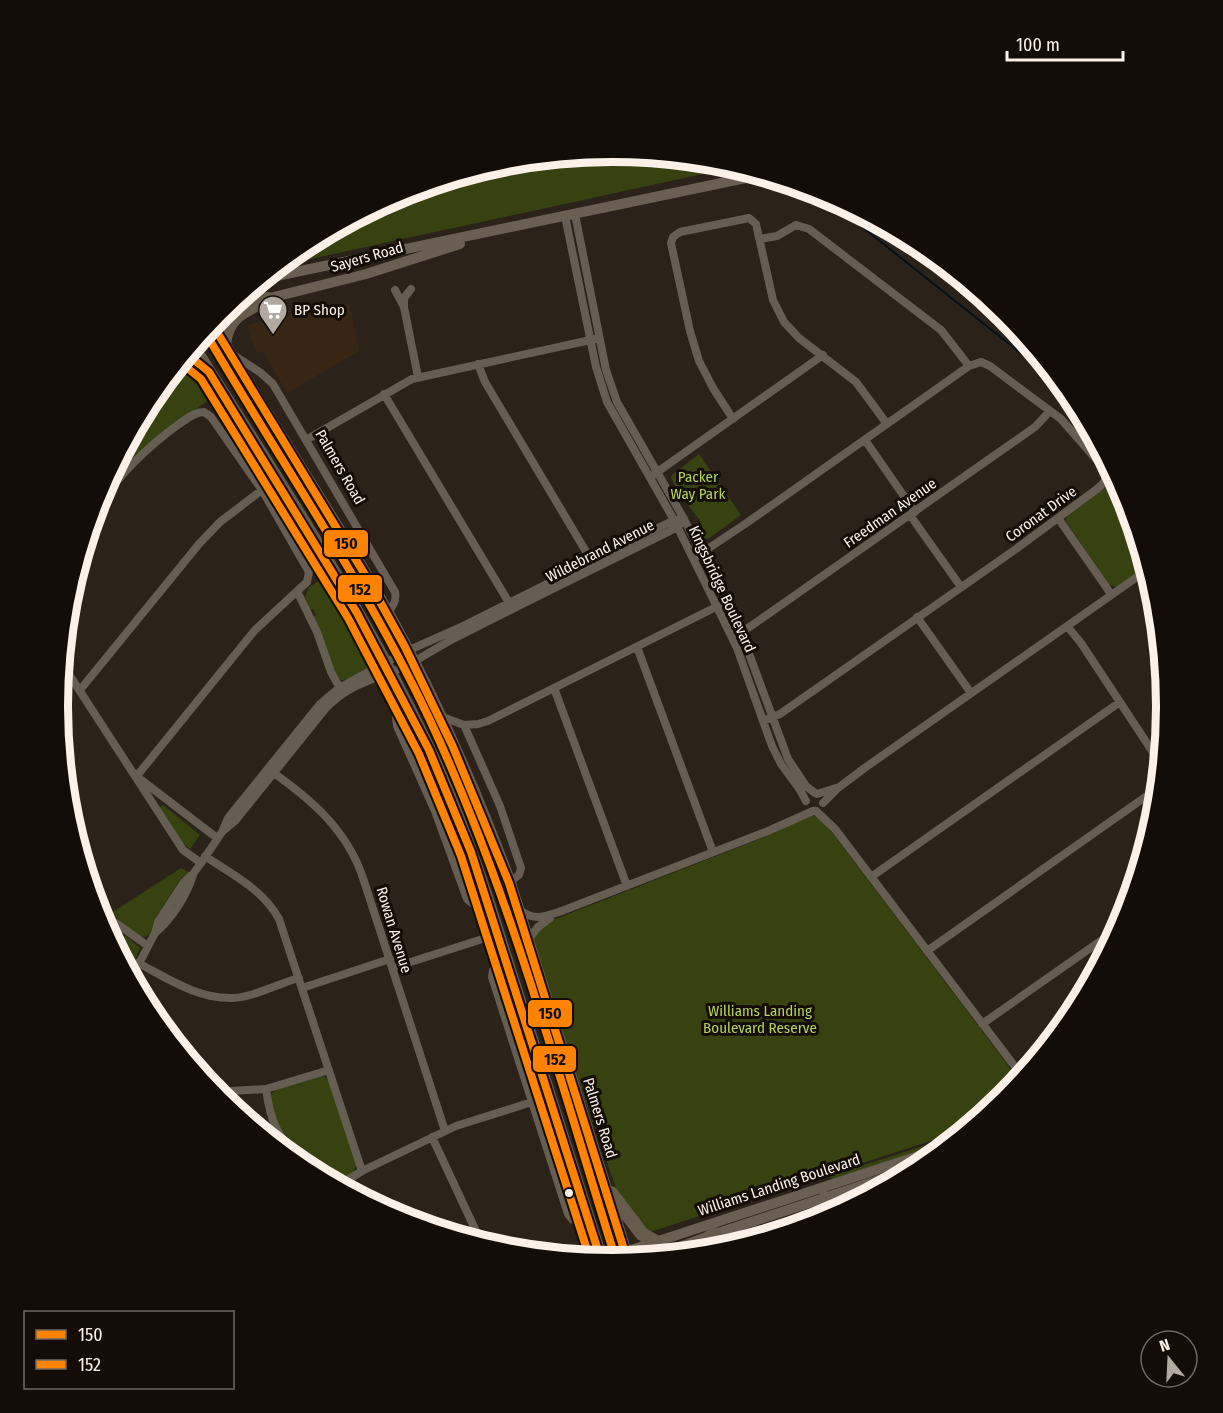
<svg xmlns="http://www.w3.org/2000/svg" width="1223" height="1413" font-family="'Fira Sans Condensed',sans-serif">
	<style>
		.built { fill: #382614 }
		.green { fill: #374210 }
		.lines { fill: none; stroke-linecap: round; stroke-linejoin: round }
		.stream { stroke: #061015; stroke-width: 2 }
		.street { stroke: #665e53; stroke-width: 8 }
		.secondary { stroke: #695f52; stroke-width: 10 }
		.highway { stroke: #655c4e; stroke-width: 14 }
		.bus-1-casing { stroke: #140d07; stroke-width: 12 }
		.bus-2-casing { stroke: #140d07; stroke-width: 12 }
		.bus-1 { stroke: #ff8200; stroke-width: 8 }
		.bus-2 { stroke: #ff8200; stroke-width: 8 }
		.bus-dot { fill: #fbf1e8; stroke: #140d07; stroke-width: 2 }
		.labels { text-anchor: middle; stroke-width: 6; stroke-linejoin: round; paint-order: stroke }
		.street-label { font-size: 15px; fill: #fbf1e8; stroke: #140d07 }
		.poi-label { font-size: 15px; fill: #fbf1e8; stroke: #140d07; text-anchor: start }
		.park-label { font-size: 15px; fill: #b3d458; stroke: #140d07 }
		.rim { fill: none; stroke: #fbf1e8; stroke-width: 8 }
		.line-badge { stroke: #140d07; stroke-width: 2 }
		.pale-badge-label { font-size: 16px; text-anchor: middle; font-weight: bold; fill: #111 }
	</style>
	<rect width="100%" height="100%" fill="#2b231a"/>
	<!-- built -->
	<path class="built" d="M 349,303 L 359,351 L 287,393 L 263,352 L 257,352 L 250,337 L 247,325 Z"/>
	<!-- green -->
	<path class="green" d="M 612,152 L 720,163 L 735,167 L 278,266 L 304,245 L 400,194 L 504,163 Z
		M 182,360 L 207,401 L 144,447 L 120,471 L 97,501 L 151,398 Z
		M 699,454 L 741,515 L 708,539 L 704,538 L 700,520 L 683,499 L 671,478 L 672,475 Z
		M 1116,480 L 1124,495 L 1146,567 L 1117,587 L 1109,585 L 1065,520 L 1070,513 Z
		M 328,575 L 375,658 C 370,670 353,680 341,680 L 335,673 L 314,617 L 316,615 L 313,609 L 310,609 L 305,597 L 309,587 Z
		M 163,805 L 200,835 L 190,849 L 183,843 L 160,807 Z
		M 811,815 L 819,818 L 831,831 L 1019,1080 L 1003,1099 L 967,1129 L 647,1233 L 623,1208 L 529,941 L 548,922 L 772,834 Z
		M 181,868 L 190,873 L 181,878 L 156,917 L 150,934 L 145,937 L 141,936 L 120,922 L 113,912 Z
		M 118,935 L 126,936 L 140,948 L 129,974 L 110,939 Z
		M 321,1076 L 325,1077 L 330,1082 L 356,1165 L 354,1172 L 335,1184 L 309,1170 L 283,1136 L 274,1117 L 270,1095 L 276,1090 Z
		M 957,1135 L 952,1141 L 834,1179 L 827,1177 Z"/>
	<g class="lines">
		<!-- stream -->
		<path class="stream" d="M 827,196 L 837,207 L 1062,386"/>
		<!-- street -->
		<path class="street" d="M 575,214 L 606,370 L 617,402 L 684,519 L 741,632 L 788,759 L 806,786 L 815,793
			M 565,216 L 596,367 L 607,402 L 674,520 L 717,607 L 737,648 L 772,746 L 781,764 L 800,790 L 806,801
			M 760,239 L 777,236 L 796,225 L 809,229 L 941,330 L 969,366 L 981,362 L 990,366 L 1061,419 L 1103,467 C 1109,476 1105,483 1097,489 L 1016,549 L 780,714 L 763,721
			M 411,289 L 404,298 L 404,307 L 418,377
			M 395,290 L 403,305
			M 235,356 L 261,373 L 273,384 L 395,592 C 397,601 393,607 387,613
			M 478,364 L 485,382 L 594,565
			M 384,394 L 511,606
			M 733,419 L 713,388 L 699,361 L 690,331 L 671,243 L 673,237 L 680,232 L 749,218 L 756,224 L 773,300 L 784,322 L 799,338 L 856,382 L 887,424
			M 306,440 L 412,379 L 595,339
			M 865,440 L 915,512
			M 653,475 L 823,355
			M 94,510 C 120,475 143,450 179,424 C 187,419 194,412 204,412 L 211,417 L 262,490 L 309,572 L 307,582 L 255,630 L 136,777
			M 910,515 L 961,587
			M 1058,518 L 1111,594
			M 697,556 L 748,522 L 969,366
			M 1144,573 L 1151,583
			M 297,591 L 317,632 L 331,672 L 341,690
			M 917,617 L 971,693
			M 1067,626 L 1081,643 L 1160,763
			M 737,634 L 751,626 L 1035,427 L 1050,411
			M 637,647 L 713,852
			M 61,662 L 183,850 L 201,863
			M 554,688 L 627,886
			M 80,690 L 199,544 L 220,522 L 262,490
			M 406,703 L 396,718 L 397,726 L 435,811 L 467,899 L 476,906 L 490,911
			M 440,716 L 464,725 L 500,806 L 521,868 L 519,875 L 509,883
			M 464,725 L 478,724 L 488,721 L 722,604
			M 271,771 C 312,800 347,830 363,878 L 445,1131
			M 140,779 L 217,838
			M 817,794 L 836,788
			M 823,803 L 838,788 L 866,767 L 1147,570
			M 816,811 L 835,829 L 1022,1076
			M 223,831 L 235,821 L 326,708 C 352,681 379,679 410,664 C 424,656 438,647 453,639 C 525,602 598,567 670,531 L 680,524
			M 205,856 C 232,875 263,889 279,919 L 362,1171
			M 871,877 L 1120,702
			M 88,880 L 113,921 L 148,946
			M 519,909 C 532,921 543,917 559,912 L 768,831 L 813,811
			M 155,933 C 171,920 187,895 193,875
			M 109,936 L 120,927
			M 527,941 L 538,927 L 550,918
			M 927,951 L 1158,788
			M 138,963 C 167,978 198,999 232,998 C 255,997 277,984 299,978
			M 507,963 L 493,970 L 492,977 L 568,1214 L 572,1219 L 591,1232
			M 392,968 L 498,934
			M 131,979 L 155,933 L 158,922 L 184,882 L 193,874 L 201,863 L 222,832 L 228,818 L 320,704 L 339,688 L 407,651 L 459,628 L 674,520 L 684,519
			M 302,988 L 390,959
			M 982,1024 L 1119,928
			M 266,1089 C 271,1128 280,1136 303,1167
			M 214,1092 L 266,1089 L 329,1070
			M 432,1137 L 482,1244
			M 338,1186 L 362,1171 L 456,1126 L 532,1102
			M 824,1194 L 830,1215"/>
		<!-- secondary -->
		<path class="secondary" d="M 262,279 L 760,175
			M 226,309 L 366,274 L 460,244
			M 625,1252 L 943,1148
			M 653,1257 L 715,1234 L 921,1166"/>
		<!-- highway -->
		<path class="highway" d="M 212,324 C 268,422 333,516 388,615 C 435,700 475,792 509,883 L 627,1259
			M 224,345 C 227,315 244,311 268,299
			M 193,347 C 276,477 362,609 428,748 C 451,796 469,846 486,897 L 601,1260
			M 611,1193 L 642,1234 L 656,1242
			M 682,1254 L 715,1234
			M 577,1258 L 589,1245 L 592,1232"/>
		<!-- bus-1 casing -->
		<g class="bus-1-casing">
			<path id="bus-1" d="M 212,324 L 367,578 L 405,647 L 453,747 L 509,883 L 627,1259
				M 187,354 L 209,372 L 357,613 L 429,750 L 471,852 L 601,1260"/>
		</g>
		<!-- bus-2 casing -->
		<g class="bus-2-casing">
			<path id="bus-2" d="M 205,332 C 280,461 365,583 429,718 C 510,891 559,1078 616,1260
				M 180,362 L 201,379 L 348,618 L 419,754 L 461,856 L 590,1259"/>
		</g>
		<!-- bus-1 -->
		<use href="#bus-1" class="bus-1"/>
		<!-- bus-2 -->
		<use href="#bus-2" class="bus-2"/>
	</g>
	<!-- icons -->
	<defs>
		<g id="supermarket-pin" transform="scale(1.5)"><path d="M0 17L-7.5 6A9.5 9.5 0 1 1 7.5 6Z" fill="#b2a9a0" stroke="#140d07"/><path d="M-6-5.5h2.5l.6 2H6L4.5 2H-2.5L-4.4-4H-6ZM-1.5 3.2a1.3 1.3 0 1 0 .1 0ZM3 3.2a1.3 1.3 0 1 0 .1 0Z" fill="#fff"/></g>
	</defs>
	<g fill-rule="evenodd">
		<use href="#supermarket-pin" x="273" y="310"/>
	</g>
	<!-- markers -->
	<circle class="bus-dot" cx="569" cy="1193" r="5"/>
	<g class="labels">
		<!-- street labels -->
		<g class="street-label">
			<text transform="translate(367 257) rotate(-16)" y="5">Sayers Road</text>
			<text transform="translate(340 467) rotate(60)" y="5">Palmers Road</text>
			<text transform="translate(890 513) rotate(-35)" y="5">Freedman Avenue</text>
			<text transform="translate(1041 514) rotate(-36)" y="5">Coronat Drive</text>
			<text transform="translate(600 551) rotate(-27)" y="5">Wildebrand Avenue</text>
			<text transform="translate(722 589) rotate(65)" y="5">Kingsbridge Boulevard</text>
			<text transform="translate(394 930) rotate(73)" y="5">Rowan Avenue</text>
			<text transform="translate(600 1118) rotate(73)" y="5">Palmers Road</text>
			<text transform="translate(779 1185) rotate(-18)" y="5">Williams Landing Boulevard</text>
		</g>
		<!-- poi labels -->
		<g class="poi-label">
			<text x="294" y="315">BP Shop</text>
		</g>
		<!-- park labels -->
		<g class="park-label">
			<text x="698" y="482">Packer<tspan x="698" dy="17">Way Park</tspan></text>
			<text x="760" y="1016">Williams Landing<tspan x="760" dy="17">Boulevard Reserve</tspan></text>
		</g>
	</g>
	<!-- crop -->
	<path d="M0 0H1223V1413H0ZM68 706a544 544 0 1 1 1088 0a544 544 0 1 1-1088 0Z" fill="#140d07" fill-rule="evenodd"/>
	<path class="rim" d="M68 706a544 544 0 1 1 1088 0a544 544 0 1 1-1088 0Z"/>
	<g class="line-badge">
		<rect x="323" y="529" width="46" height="29" rx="6" fill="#ff8200"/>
		<rect x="337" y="574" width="46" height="29" rx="6" fill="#ff8200"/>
		<rect x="527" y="999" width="46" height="29" rx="6" fill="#ff8200"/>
		<rect x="532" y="1045" width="45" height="28" rx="6" fill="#ff8200"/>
	</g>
	<g class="pale-badge-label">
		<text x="346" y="549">150</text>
		<text x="360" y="595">152</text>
		<text x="550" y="1019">150</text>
		<text x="555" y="1065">152</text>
	</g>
	<!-- legend -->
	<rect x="24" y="1311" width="210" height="78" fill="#140d07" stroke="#706861" stroke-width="1.5"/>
	<rect x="36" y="1330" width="30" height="9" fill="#ff8200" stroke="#706861" stroke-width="1.5"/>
	<text x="78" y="1341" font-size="18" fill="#fbf1e8">150</text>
	<rect x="36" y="1360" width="30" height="9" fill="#ff8200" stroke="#706861" stroke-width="1.5"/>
	<text x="78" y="1371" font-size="18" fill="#fbf1e8">152</text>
	<!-- north arrow -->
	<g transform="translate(1169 1359) rotate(342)"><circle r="28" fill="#140d07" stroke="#706861" stroke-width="1.5"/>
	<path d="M0-4.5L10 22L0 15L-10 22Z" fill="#b2a9a0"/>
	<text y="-9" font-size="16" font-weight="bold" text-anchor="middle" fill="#fbf1e8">N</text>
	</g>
	<!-- scale -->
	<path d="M1007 51v9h116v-9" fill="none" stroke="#fbf1e8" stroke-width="3"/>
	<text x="1016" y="51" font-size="18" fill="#fbf1e8" stroke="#140d07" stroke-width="4.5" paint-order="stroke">100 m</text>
</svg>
